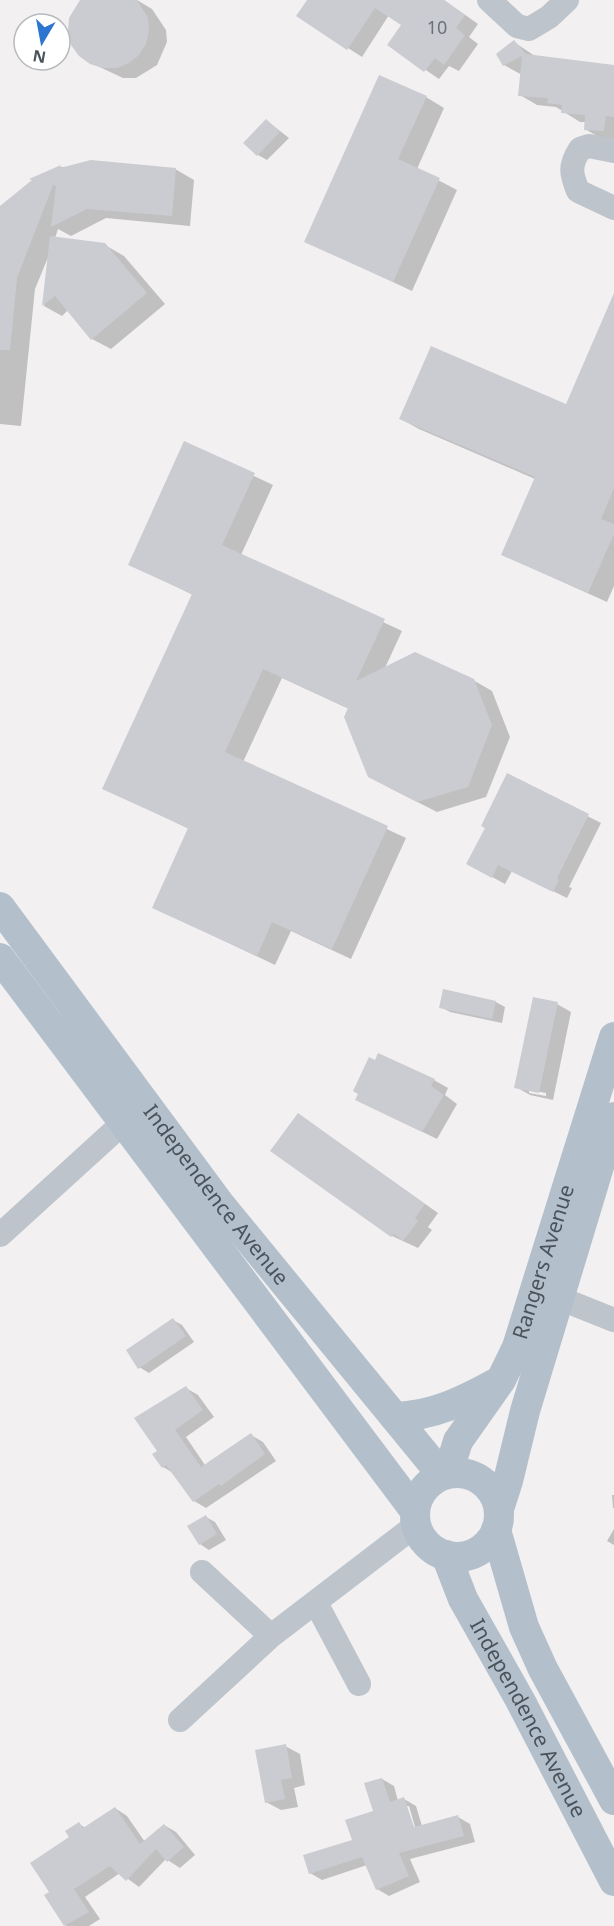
<svg xmlns="http://www.w3.org/2000/svg" width="614" height="1926" font-family="'Noto Sans',sans-serif">
	<style>
		.shadow { fill: #0003; fill-rule: evenodd }
		.building { fill: #cbccd2 }
		.lines { fill: none; stroke-linecap: round; stroke-linejoin: round }
		.minor { stroke: #bdc4cb; stroke-width: 24 }
		.major { stroke: #b3c0cc; stroke-width: 30 }
		.labels { text-anchor: middle; stroke-width: 4.5; stroke-linejoin: round; paint-order: stroke }
		.number-label { font-size: 18px; fill: #6a717a }
		.street-label { font-size: 21px; fill: #4a535c; stroke: #fff }
	</style>
	<rect width="100%" height="100%" fill="#f2f0f0"/>
	<!-- shadow -->
	<path class="shadow" d="M 82,0 L 137,0 L 152,9 L 166,30 L 167,42 L 157,65 L 136,78 L 123,78 L 91,63 L 70,18 Z
		M 308,0 L 444,0 L 478,24 L 469,37 L 478,44 L 459,71 L 449,66 L 439,79 L 389,45 L 403,25 L 389,15 L 362,57 L 298,16 Z
		M 514,42 L 535,56 L 614,66 L 614,140 L 602,139 L 585,129 L 586,122 L 580,122 L 556,107 L 537,105 L 520,95 L 522,75 L 504,65 Z
		M 426,97 L 444,108 L 417,169 L 457,190 L 412,291 L 306,241 Z
		M 266,120 L 289,138 L 267,160 L 258,155 Z
		M 61,167 L 175,169 L 194,180 L 190,226 L 106,218 L 71,236 L 58,229 L 55,238 L 105,245 L 124,256 L 165,304 L 111,349 L 92,339 L 68,310 L 62,316 L 44,306 L 49,255 L 35,289 L 21,426 L 0,424 L 0,210 L 34,181 L 32,179 Z
		M 614,297 L 614,586 L 607,602 L 503,555 L 535,479 L 419,429 L 401,419 L 567,406 Z
		M 185,443 L 273,485 L 241,555 L 402,631 L 385,668 L 473,680 L 492,691 L 510,737 L 486,797 L 437,812 L 388,787 L 349,709 L 282,678 L 243,762 L 406,838 L 351,959 L 291,931 L 275,965 L 154,908 L 189,829 L 104,788 L 193,595 L 130,564 Z
		M 507,775 L 601,823 L 569,887 L 572,888 L 567,898 L 512,871 L 505,884 L 481,871 L 487,827 Z
		M 496,1002 L 505,1007 L 502,1023 L 450,1012 L 441,1007 Z
		M 557,1004 L 571,1012 L 553,1100 L 530,1095 L 516,1087 ZM 529,1090 L 546,1093 L 546,1096 L 529,1093 Z
		M 434,1080 L 448,1088 L 445,1095 L 457,1104 L 437,1139 L 357,1100 Z
		M 299,1115 L 438,1213 L 428,1227 L 432,1230 L 418,1248 L 392,1236 L 272,1150 Z
		M 173,1320 L 182,1325 L 194,1342 L 149,1373 L 139,1367 Z
		M 186,1388 L 198,1395 L 214,1417 L 186,1437 L 205,1465 L 251,1435 L 263,1442 L 276,1461 L 206,1508 L 194,1501 L 175,1474 L 163,1467 L 159,1451 Z
		M 612,1495 L 614,1495 L 614,1508 L 613,1508 Z
		M 206,1517 L 215,1522 L 226,1540 L 209,1550 L 200,1544 Z
		M 614,1529 L 614,1545 L 607,1541 Z
		M 285,1746 L 300,1754 L 305,1785 L 294,1788 L 298,1807 L 281,1810 L 266,1802 Z
		M 382,1779 L 394,1786 L 398,1801 L 404,1799 L 416,1806 L 422,1826 L 458,1817 L 470,1824 L 475,1842 L 410,1859 L 420,1882 L 389,1896 L 377,1889 L 367,1865 L 322,1880 L 310,1873 L 354,1841 L 375,1812 ZM 405,1806 L 409,1806 L 417,1834 L 415,1835 Z
		M 115,1808 L 127,1816 L 145,1842 L 164,1825 L 176,1832 L 195,1855 L 180,1868 L 166,1859 L 139,1887 L 120,1873 L 85,1897 L 100,1919 L 89,1926 L 66,1926 L 46,1896 L 52,1892 L 71,1838 L 79,1824 L 86,1828 Z"/>
	<!-- building -->
	<path class="building" d="M 80,0 L 137,0 L 148,18 L 149,31 L 146,44 L 139,55 L 129,63 L 117,68 L 103,68 L 90,64 L 79,56 L 71,45 L 68,32 L 69,18 Z
		M 307,0 L 444,0 L 465,15 L 456,28 L 465,35 L 444,65 L 435,58 L 424,72 L 387,45 L 401,25 L 375,8 L 347,50 L 296,16 Z
		M 514,40 L 526,54 L 614,65 L 614,117 L 606,116 L 604,131 L 584,130 L 585,115 L 561,113 L 562,105 L 547,103 L 548,98 L 518,96 L 522,56 L 503,66 L 496,54 Z
		M 379,75 L 427,96 L 398,159 L 440,178 L 393,282 L 304,242 Z
		M 266,119 L 280,132 L 257,156 L 243,143 Z
		M 91,160 L 176,168 L 172,216 L 87,209 L 51,227 L 56,186 L 53,185 L 17,278 L 10,350 L 0,350 L 0,206 L 32,180 L 29,179 L 61,165 L 60,168 Z
		M 50,236 L 105,243 L 147,293 L 91,340 L 55,296 L 42,306 Z
		M 614,293 L 614,488 L 601,519 L 614,524 L 614,534 L 588,593 L 501,555 L 535,477 L 399,419 L 431,346 L 566,404 Z
		M 184,441 L 255,473 L 222,545 L 385,619 L 356,681 L 415,652 L 474,679 L 492,725 L 468,787 L 417,802 L 368,777 L 344,717 L 348,708 L 263,669 L 225,752 L 388,826 L 332,949 L 272,922 L 257,956 L 152,908 L 188,828 L 102,789 L 192,594 L 128,565 Z
		M 507,773 L 589,814 L 557,878 L 559,880 L 553,892 L 498,865 L 492,878 L 466,864 L 485,828 L 481,826 Z
		M 443,989 L 496,1001 L 492,1019 L 439,1008 Z
		M 533,997 L 558,1002 L 539,1093 L 514,1088 Z
		M 378,1053 L 435,1079 L 431,1086 L 444,1095 L 422,1132 L 355,1100 L 358,1094 L 353,1091 L 369,1057 L 375,1060 Z
		M 298,1113 L 425,1204 L 415,1218 L 418,1221 L 403,1241 L 394,1234 L 391,1237 L 270,1151 Z
		M 173,1318 L 186,1336 L 138,1369 L 126,1350 Z
		M 186,1386 L 203,1410 L 175,1430 L 201,1467 L 251,1433 L 265,1454 L 221,1486 L 219,1484 L 193,1502 L 166,1465 L 162,1468 L 152,1454 L 157,1451 L 134,1418 Z
		M 206,1515 L 217,1534 L 199,1545 L 187,1526 Z
		M 286,1744 L 292,1778 L 281,1780 L 285,1799 L 265,1803 L 255,1750 Z
		M 382,1778 L 390,1802 L 404,1797 L 414,1827 L 458,1815 L 464,1836 L 399,1853 L 409,1876 L 376,1890 L 362,1857 L 309,1874 L 303,1855 L 352,1840 L 345,1820 L 373,1811 L 364,1783 Z
		M 115,1807 L 140,1844 L 164,1824 L 184,1847 L 167,1862 L 156,1849 L 126,1881 L 110,1866 L 74,1889 L 89,1912 L 64,1926 L 44,1895 L 49,1892 L 30,1863 L 69,1837 L 65,1831 L 79,1822 L 83,1828 Z"/>
	<g class="lines">
		<!-- minor -->
		<path class="minor" d="M 489,0 L 517,26 L 529,29 L 549,17 L 567,0
			M 614,151 L 589,146 L 580,149 C 569,166 571,174 578,191 L 614,208
			M 0,1235 L 122,1124
			M 559,1298 L 614,1320
			M 202,1572 L 271,1636
			M 316,1603 L 359,1684
			M 180,1720 L 271,1636 L 416,1525"/>
		<!-- major -->
		<g class="major">
			<path id="s1" d="M 0,907 L 219,1203 L 442,1475"/>
			<path d="M 0,958 L 415,1511"/>
			<path d="M 395,1417 C 433,1416 463,1401 496,1383"/>
			<path id="s2" d="M 448,1473 L 458,1441 L 501,1380 L 517,1347 L 614,1037"/>
			<circle cx="457" cy="1515" r="42"/>
			<path d="M 499,1509 L 508,1481 L 525,1411 L 614,1117"/>
			<path d="M 496,1530 L 524,1627 L 543,1669 L 614,1800"/>
			<path id="s3" d="M 446,1555 L 463,1599 L 520,1700 L 614,1881"/>
		</g>
	</g>
	<g class="labels">
		<!-- number labels -->
		<g class="number-label">
			<text x="437" y="34">10</text>
		</g>
		<!-- street labels -->
		<g class="street-label">
			<text dy="7" stroke="none"><textPath href="#s1" startOffset="360">Independence Avenue</textPath></text>
			<text dy="7" stroke="none"><textPath href="#s2" startOffset="234">Rangers Avenue</textPath></text>
			<text dy="7" stroke="none"><textPath href="#s3" startOffset="183">Independence Avenue</textPath></text>
		</g>
	</g>
	<!-- north arrow -->
	<g transform="translate(42 42) rotate(190)"><circle r="28" fill="#ffffff" stroke="#b7babe" stroke-width="1.5"/>
	<path d="M0-4.5L10 22L0 15L-10 22Z" fill="#2c76d0"/>
	<text y="-9" font-size="16" font-weight="bold" text-anchor="middle" fill="#4a535c">N</text>
	</g>
</svg>
